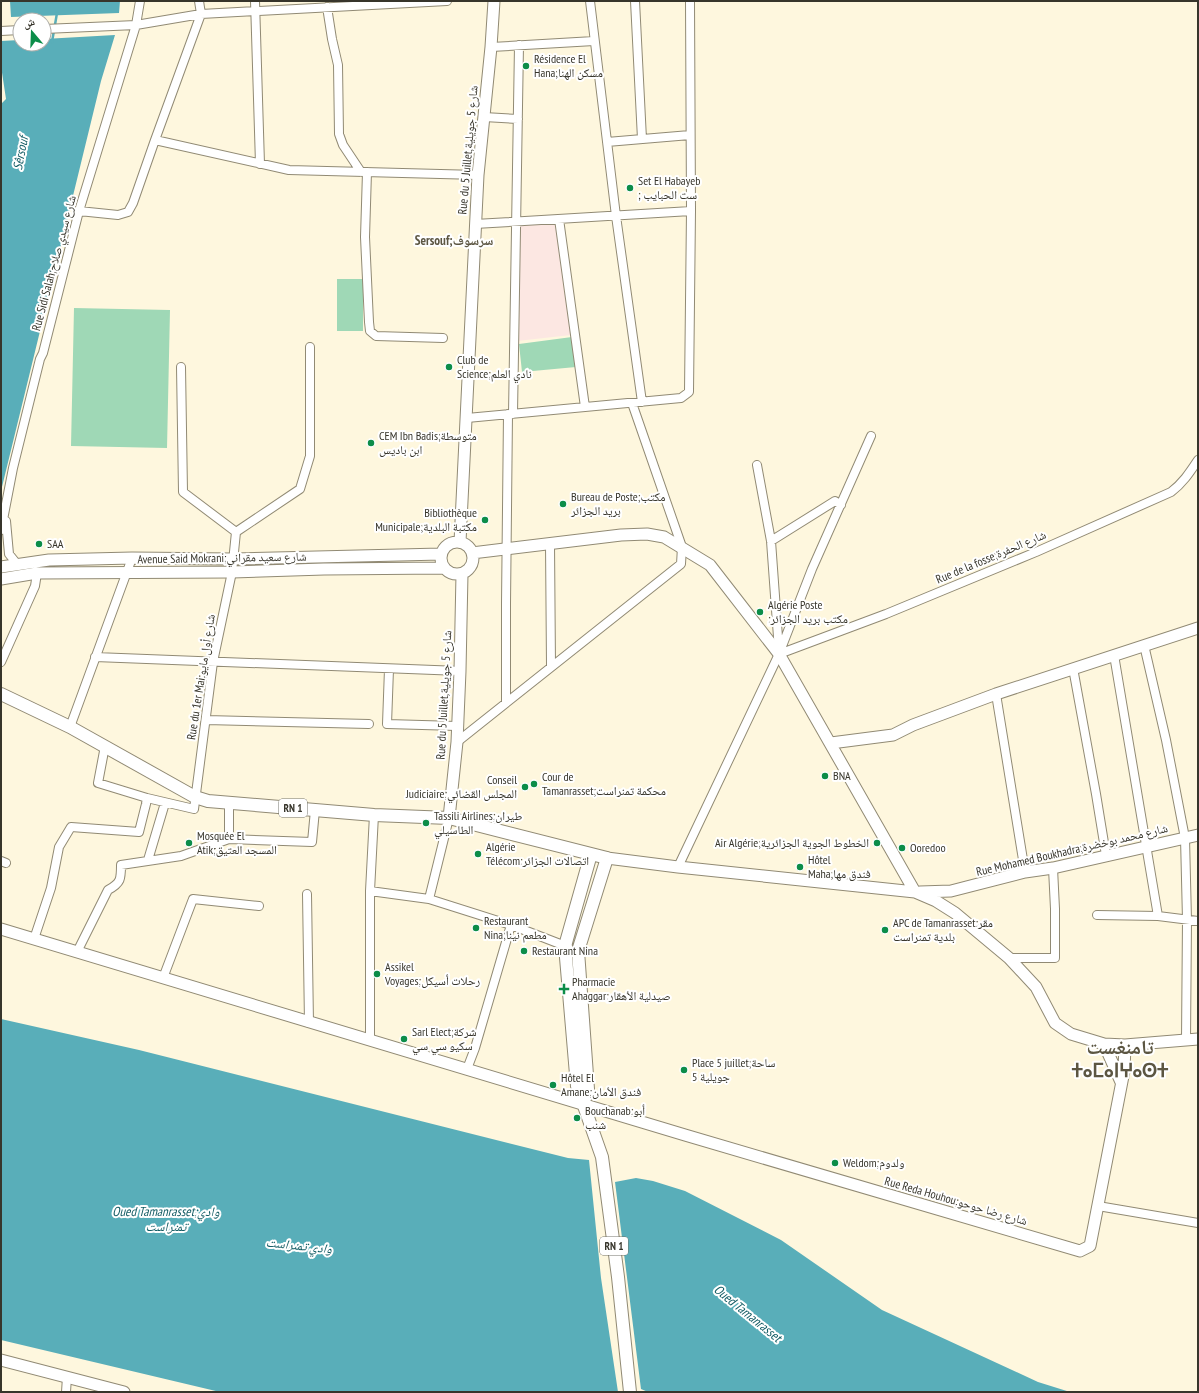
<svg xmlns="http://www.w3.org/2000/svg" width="1199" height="1393" font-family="'PT Sans Narrow','Noto Naskh Arabic','Noto Sans Tifinagh',sans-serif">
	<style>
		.education { fill: #fce7e2 }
		.green { fill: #9fd8b6 }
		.water { fill: #59aeb9 }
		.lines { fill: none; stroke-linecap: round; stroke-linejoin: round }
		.stream { stroke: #59aeb9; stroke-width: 2.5 }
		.street-casing { stroke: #918a74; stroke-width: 10 }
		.secondary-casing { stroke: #918a74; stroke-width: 13 }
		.primary-casing { stroke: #918a74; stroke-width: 14 }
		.street { stroke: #fff; stroke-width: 8 }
		.secondary { stroke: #fff; stroke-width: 11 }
		.primary { stroke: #fff; stroke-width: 12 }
		.poi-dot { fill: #0c8d49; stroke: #fff; stroke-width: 1.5 }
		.labels { text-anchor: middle; stroke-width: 4; stroke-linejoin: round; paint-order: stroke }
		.shield { fill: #fff; stroke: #73726b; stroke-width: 1 }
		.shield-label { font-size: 11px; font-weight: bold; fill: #37352b }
		.poi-label { font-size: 12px; fill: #37352b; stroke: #fff; text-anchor: start }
		.street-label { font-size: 12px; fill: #37352b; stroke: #fff }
		.water-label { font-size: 13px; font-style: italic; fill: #135c64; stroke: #fff }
		.neighbourhood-label { font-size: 13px; font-weight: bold; fill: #5c5642; stroke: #fff }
		.town-label { font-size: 20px; font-weight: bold; fill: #5c5642; stroke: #fff }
	</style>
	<rect width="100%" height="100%" fill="#fef7de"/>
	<!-- education -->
	<path class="education" d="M 556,222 L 571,335 L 517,341 L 519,224 Z"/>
	<!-- green -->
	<path class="green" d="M 337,279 L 363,279 L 363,331 L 337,331 Z
		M 74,308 L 170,310 L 167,448 L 71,446 Z
		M 572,337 L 576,367 L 522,372 L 519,344 Z"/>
	<!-- water -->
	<path class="water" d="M 10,1 L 120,1 L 119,13 L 11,17 Z
		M 115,35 L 101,81 L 1,491 L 1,104 L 6,99 L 1,66 L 1,41 L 20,40 L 20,44 L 44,44 L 44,39 Z
		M 1,1019 L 139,1050 L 568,1158 L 589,1160 L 601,1278 L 618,1392 L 220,1392 L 1,1340 Z
		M 636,1178 L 653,1181 L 685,1191 L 781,1240 L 882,1310 L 1038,1382 L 1070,1392 L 648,1392 L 641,1389 L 615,1182 Z"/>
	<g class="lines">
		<!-- stream -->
		<path class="stream" d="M 52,42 L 57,13"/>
		<!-- street casing -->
		<g class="street-casing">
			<path id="street" d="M 140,1 L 136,25 L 201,14 L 447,1
				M 199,1 L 201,14 L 155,140 L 289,170 L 478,175
				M 255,1 L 260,164
				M 590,1 L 616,216 L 642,402
				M 635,1 L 642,139
				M 327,7 L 332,39 L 338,65 L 339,134 L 343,145 L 361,172
				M 1,31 L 20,30
				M 491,47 L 594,41
				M 484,117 L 518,119
				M 607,142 L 690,135
				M 367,172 L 365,237 L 369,322 L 370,331 L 376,336 L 443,338
				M 79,211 L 118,215 L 128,212 L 133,203 L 155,140
				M 559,219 L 585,407
				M 475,224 L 691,211
				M 181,367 L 183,492 L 236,532
				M 513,414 L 519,45
				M 467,418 L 681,398 L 689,392 L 691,211 L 690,1
				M 757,465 L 771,541 L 779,651
				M 6,521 L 9,554 L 17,564
				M 1,530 L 13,468 L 40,359 L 43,353 L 79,211 L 136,25 L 44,29
				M 236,532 L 300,489 L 310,456 L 310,347
				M 771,541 L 835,501 L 841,505
				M 550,544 L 551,666
				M 1144,645 L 1166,740 L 1185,838 L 1187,920 L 1186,1040
				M 779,654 L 886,614 L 1036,552 L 1171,492 C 1183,483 1190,472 1198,460
				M 1114,655 L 1158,916
				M 95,657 L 460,671
				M 1,662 L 35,586 L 37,573
				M 1073,668 L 1096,794 L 1106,855
				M 389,669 L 387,724 L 457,726
				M 996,694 L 1025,872
				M 506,702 L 506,604 L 508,414
				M 206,720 L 369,724
				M 70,727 L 132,558
				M 457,742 L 681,564 L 682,547 L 632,403
				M 105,746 L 98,783 L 147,798 L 194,809 L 213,662 L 232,572 L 236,532
				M 374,815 L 370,891 L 429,899
				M 449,818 L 429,899 L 511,925 L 568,947
				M 229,839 L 312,842 L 315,810
				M 148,860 L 165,803
				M 1,861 L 6,863
				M 678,867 L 779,654 L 812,569 L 871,436
				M 307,894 L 309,1023
				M 1097,915 L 1158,916 L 1198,921
				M 34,939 L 51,888 L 59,847 L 71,827 L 139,832 L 146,804 L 147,798
				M 77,952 L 108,890 C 121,883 121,879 121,865 L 181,856 L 229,839 L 229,803
				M 1009,958 L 1055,958 L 1055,909 L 1053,868
				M 163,978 L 193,899 L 259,906
				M 370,1041 L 370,891
				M 467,1069 L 475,1048 L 511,925
				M 1098,1206 L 1198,1223
				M 66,1392 L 67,1377"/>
		</g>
		<!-- secondary casing -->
		<g class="secondary-casing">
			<path id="secondary" d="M441 558a16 16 0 1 1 32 0a16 16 0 1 1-32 0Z
				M 460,542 L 478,175 L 491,47 L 494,1
				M 472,553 L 621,535 L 647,534 L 664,537 L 710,565 L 779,654 L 915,892
				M 1,567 L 49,560 L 132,558 L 233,559 L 441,554
				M 1,579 L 37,573 L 232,572 L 324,569 L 444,568
				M 831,743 L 893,735 L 913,725 L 996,694 L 1198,628
				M 449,818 L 457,742 L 460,671 L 462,574
				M 607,858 L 678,867 L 915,892 L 936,901 L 955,913 L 1009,958 L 1036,987 L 1055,1023 L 1071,1034 L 1104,1044 L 1125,1045 L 1198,1039
				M 920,892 L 951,891 L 1025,872 L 1053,868 L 1198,835
				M 1,929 L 685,1135 L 1080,1251 L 1090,1246 L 1124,1071 L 1125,1045
				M 1104,1044 L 1121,1082
				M 1,1360 L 124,1392"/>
		</g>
		<!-- primary casing -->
		<g class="primary-casing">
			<path id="primary" d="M 1,694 L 70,727 L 195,797 L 208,801 L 374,815 L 449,818 L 607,858 L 578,951 L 588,1089 L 583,1104
				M 591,854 L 565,946 L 577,1086 L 602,1157 L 618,1277 L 630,1392"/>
		</g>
		<!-- street -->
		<use href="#street" class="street"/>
		<!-- secondary -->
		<use href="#secondary" class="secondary"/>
		<!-- primary -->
		<use href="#primary" class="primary"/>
	</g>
	<!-- markers -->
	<g class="poi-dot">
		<circle cx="526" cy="66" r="4"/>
		<circle cx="630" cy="188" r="4"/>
		<circle cx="449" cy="367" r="4"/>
		<circle cx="371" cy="443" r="4"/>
		<circle cx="563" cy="504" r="4"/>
		<circle cx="485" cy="520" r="4"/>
		<circle cx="39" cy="544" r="4"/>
		<circle cx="760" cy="612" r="4"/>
		<circle cx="825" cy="776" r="4"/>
		<circle cx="534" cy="784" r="4"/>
		<circle cx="525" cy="787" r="4"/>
		<circle cx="426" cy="823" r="4"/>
		<circle cx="189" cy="843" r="4"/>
		<circle cx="877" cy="843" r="4"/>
		<circle cx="902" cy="848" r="4"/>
		<circle cx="478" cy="854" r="4"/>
		<circle cx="800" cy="867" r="4"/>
		<circle cx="476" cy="928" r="4"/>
		<circle cx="885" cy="930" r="4"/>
		<circle cx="524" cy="951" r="4"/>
		<circle cx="377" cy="974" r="4"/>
		<path d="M562 983h4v4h4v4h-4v4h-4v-4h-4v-4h4z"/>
		<circle cx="404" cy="1039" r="4"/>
		<circle cx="684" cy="1070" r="4"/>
		<circle cx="553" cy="1085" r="4"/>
		<circle cx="577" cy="1118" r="4"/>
		<circle cx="835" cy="1163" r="4"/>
	</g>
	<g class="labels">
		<!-- shield labels -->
		<g class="shield">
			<rect x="279" y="799" width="28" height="18" rx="3"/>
			<rect x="600" y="1237" width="28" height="18" rx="3"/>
		</g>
		<g class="shield-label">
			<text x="293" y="812">RN 1</text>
			<text x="614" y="1250">RN 1</text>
		</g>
		<!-- poi labels -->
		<g class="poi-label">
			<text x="534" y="63">Résidence El<tspan x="534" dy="14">Hana;مسكن الهنا</tspan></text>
			<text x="638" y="185">Set El Habayeb<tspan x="638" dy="14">; ست الحبايب</tspan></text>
			<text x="457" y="364">Club de<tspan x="457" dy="14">Science;نادي العلم</tspan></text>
			<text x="379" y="440">CEM Ibn Badis;متوسطة<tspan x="379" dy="14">ابن باديس</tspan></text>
			<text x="571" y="501">Bureau de Poste;مكتب<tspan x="571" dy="14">بريد الجزائر</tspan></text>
			<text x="477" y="517" text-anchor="end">Bibliothèque<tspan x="477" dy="14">Municipale;مكتبة البلدية</tspan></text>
			<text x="47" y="548">SAA</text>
			<text x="768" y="609">Algérie Poste<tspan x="768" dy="14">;مكتب بريد الجزائر</tspan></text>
			<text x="833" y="780">BNA</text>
			<text x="542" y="781">Cour de<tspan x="542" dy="14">Tamanrasset;محكمة تمنراست</tspan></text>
			<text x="517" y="784" text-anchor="end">Conseil<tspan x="517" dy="14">Judiciaire;المجلس القضائي</tspan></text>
			<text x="434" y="820">Tassili Airlines;طيران<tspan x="434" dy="14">الطاسيلي</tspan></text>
			<text x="197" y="840">Mosquée El<tspan x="197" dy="14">Atik;المسجد العتيق</tspan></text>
			<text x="869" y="847" text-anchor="end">Air Algérie;الخطوط الجوية الجزائرية</text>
			<text x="486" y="851">Algérie<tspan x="486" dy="14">Télécom;اتصالات الجزائر</tspan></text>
			<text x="910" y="852">Ooredoo</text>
			<text x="808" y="864">Hôtel<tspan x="808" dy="14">Maha;فندق مها</tspan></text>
			<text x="484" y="925">Restaurant<tspan x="484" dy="14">Nina;مطعم نينا</tspan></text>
			<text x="893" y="927">APC de Tamanrasset;مقر<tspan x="893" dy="14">بلدية تمنراست</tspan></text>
			<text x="532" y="955">Restaurant Nina</text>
			<text x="385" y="971">Assikel<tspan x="385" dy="14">Voyages;رحلات أسيكل</tspan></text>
			<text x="572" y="986">Pharmacie<tspan x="572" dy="14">Ahaggar;صيدلية الأهقار</tspan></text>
			<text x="412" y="1036">Sarl Elect;شركة<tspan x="412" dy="14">سكيو سي سي</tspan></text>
			<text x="692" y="1067">Place 5 juillet;ساحة<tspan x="692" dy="14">5 جويلية</tspan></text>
			<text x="561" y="1082">Hôtel El<tspan x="561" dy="14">Amane;فندق الأمان</tspan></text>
			<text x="585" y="1115">Bouchanab;أبو<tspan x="585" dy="14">شنب</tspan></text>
			<text x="843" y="1167">Weldom;ولدوم</text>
		</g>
		<!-- street labels -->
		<g class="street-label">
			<text transform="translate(468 150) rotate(-85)" y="4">Rue du 5 Juillet,شارع 5 جويلية</text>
			<text transform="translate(54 263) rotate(-75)" y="4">Rue Sidi Salah;شارع سيدي صلاح</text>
			<text transform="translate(991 557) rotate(-23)" y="4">Rue de la fosse;شارع الحفرة</text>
			<text transform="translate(222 558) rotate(-1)" y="4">Avenue Said Mokrani;شارع سعيد مقراني</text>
			<text transform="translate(201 677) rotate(-81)" y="4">Rue du 1er Mai;شارع أول مايو</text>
			<text transform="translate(444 695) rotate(-87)" y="4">Rue du 5 Juillet,شارع 5 جويلية</text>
			<text transform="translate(1072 850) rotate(-13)" y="4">Rue Mohamed Boukhadra;شارع محمد بوخضرة</text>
			<text transform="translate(956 1201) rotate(16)" y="4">Rue Reda Houhou;شارع رضا حوحو</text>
		</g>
		<!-- water labels -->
		<g class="water-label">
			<text transform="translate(20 153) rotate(-79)" y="5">Sêrsouf</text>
			<text x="166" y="1216">Oued Tamanrasset;وادي<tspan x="166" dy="15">تمنراست</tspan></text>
			<text transform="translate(299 1245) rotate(6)" y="5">وادي تمنراست</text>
			<text transform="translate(748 1313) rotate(39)" y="5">Oued Tamanrasset</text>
		</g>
		<!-- neighbourhood labels -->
		<g class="neighbourhood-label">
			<text x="454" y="245">Sersouf;سرسوف</text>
		</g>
		<!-- town labels -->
		<g class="town-label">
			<text x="1120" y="1054">تامنغست<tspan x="1120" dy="23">ⵜⴰⵎⴰⵏⵖⴰⵙⵜ</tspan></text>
		</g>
	</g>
	<!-- border -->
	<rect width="1199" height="1393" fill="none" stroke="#37352b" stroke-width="4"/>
	<!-- north arrow -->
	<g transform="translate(32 32) rotate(341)"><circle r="19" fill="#ffffff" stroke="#afaeaa"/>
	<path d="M0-3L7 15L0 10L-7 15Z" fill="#0c8d49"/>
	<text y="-6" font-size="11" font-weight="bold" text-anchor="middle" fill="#37352b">ش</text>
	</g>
</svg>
